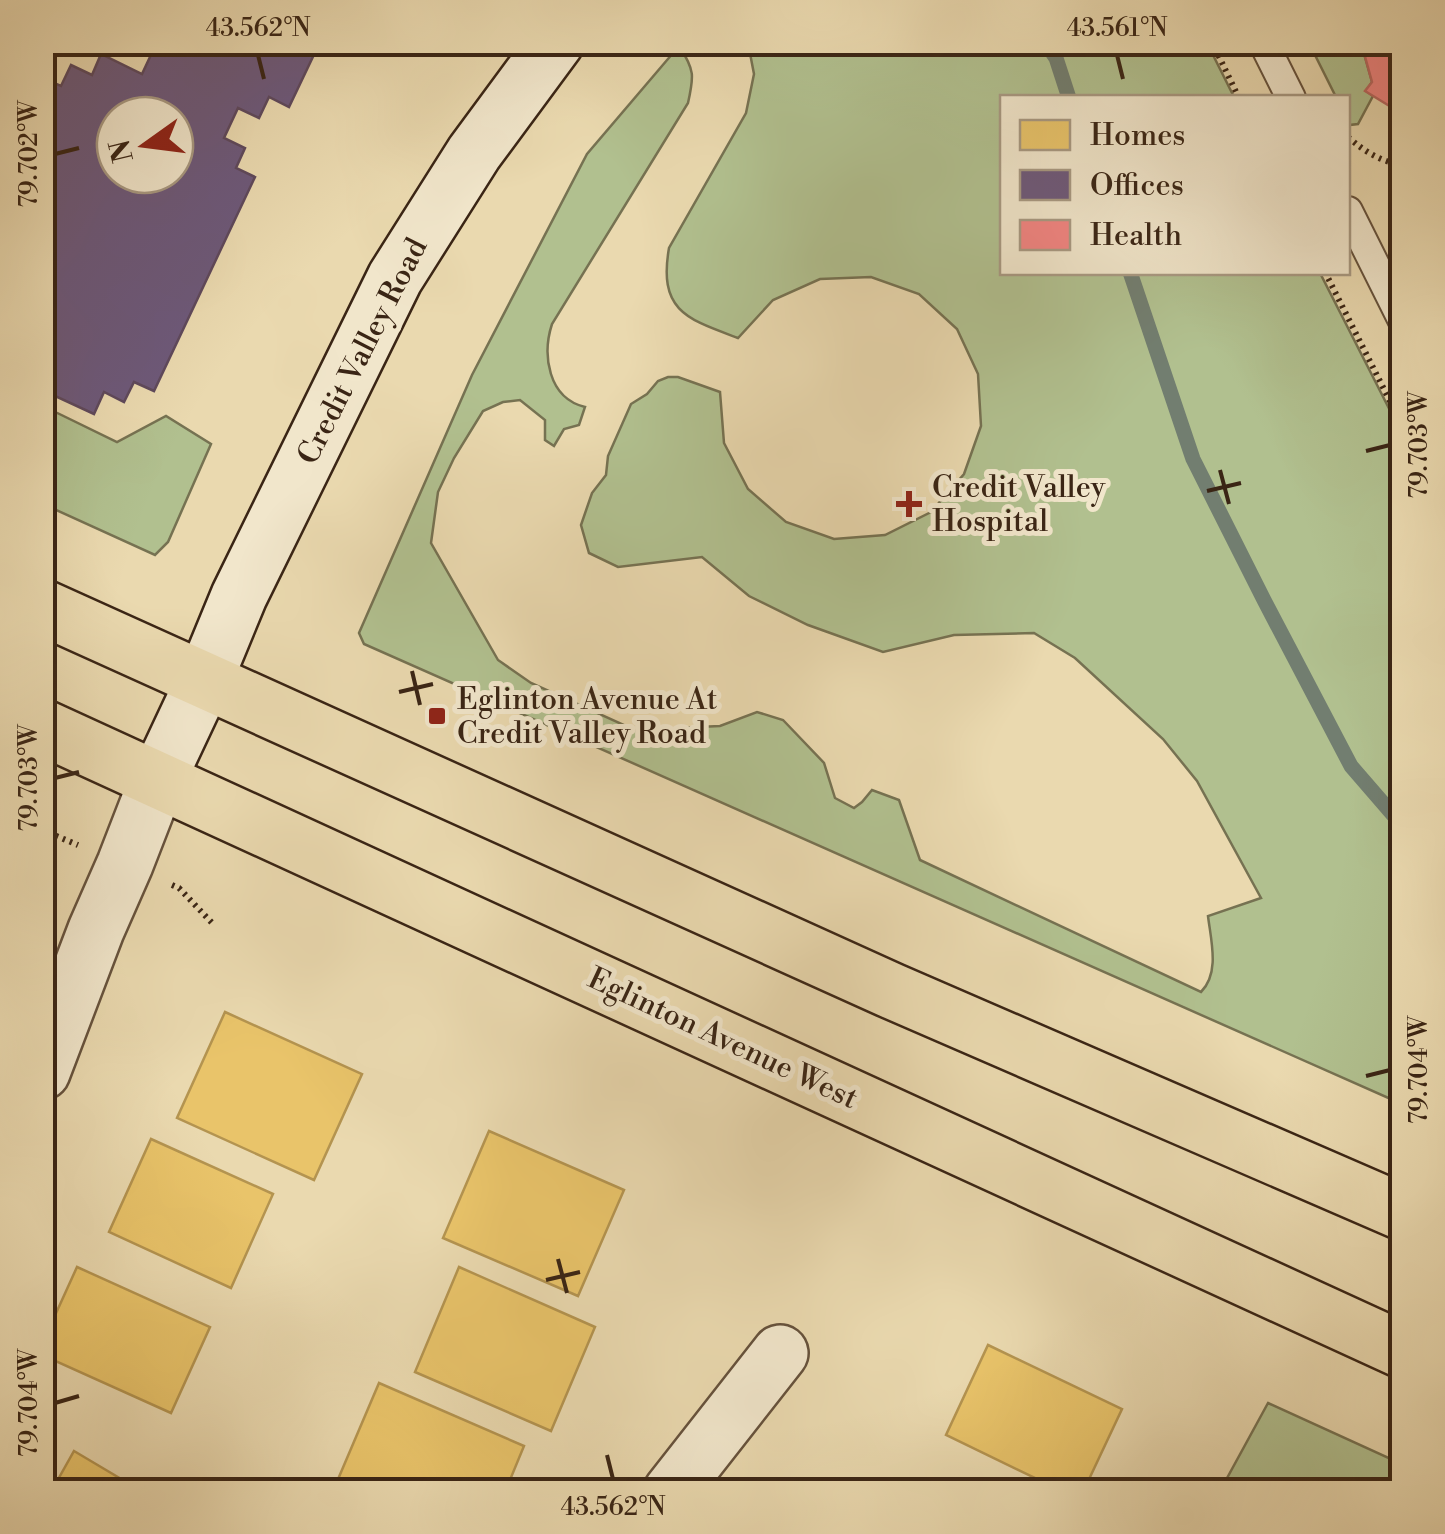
<svg xmlns="http://www.w3.org/2000/svg" width="1445" height="1534" font-family="'Libre Bodoni',serif">
	<style>
		.green { fill: #b1c08f; stroke: #767252; stroke-width: 2.5 }
		.homes { fill: #e9c46a; stroke: #b49450; stroke-width: 2.5 }
		.offices { fill: #6d597a; stroke: #5e495c; stroke-width: 2.5; fill-rule: evenodd }
		.health { fill: #f28482; stroke: #bb6861; stroke-width: 2.5 }
		.lines { fill: none; stroke-linecap: round; stroke-linejoin: round }
		.stream { stroke: #727e70; stroke-width: 15 }
		.lane-casing { stroke: #66523c; stroke-width: 32 }
		.street-casing { stroke: #66523c; stroke-width: 60 }
		.secondary-casing { stroke: #3a2515; stroke-width: 60 }
		.primary-casing { stroke: #3a2515; stroke-width: 60 }
		.path { stroke: #3a2515; stroke-width: 6; stroke-dasharray: 2.5 5; stroke-linecap: butt }
		.lane { stroke: #f1e6cb; stroke-width: 28 }
		.street { stroke: #f1e6cb; stroke-width: 55 }
		.secondary { stroke: #f1e6cb; stroke-width: 55 }
		.primary { stroke: #ead9af; stroke-width: 55 }
		.ticks { fill: none; stroke: #3a2515; stroke-width: 4 }
		.poi-dot { fill: #8f2418; stroke: #f1e6cb; stroke-width: 4 }
		.labels { text-anchor: middle; stroke-width: 10; stroke-linejoin: round; paint-order: stroke }
		.street-label { font-size: 30px; fill: #3a2515; stroke: #f1e6cb }
		.poi-label { font-size: 30px; fill: #3a2515; stroke: #f1e6cb; text-anchor: start }
		.neatline { fill: none; stroke: #3a2515; stroke-width: 4 }
		.ticks-label { font-size: 25px; text-anchor: middle; fill: #3a2515 }
	</style>
	<rect width="100%" height="100%" fill="#ead9af"/>
	<filter id="stains"><feTurbulence type="fractalNoise" baseFrequency=".002" numOctaves="4"/><feColorMatrix values="0 0 0 0 .2 0 0 0 0 .09 0 0 0 0 .02 0 0 0 .5 -.17"/></filter>
	<radialGradient id="worn" r=".72"><stop offset=".6" stop-color="#630" stop-opacity="0"/><stop offset="1" stop-color="#630" stop-opacity=".3"/></radialGradient>
	<!-- green -->
	<path class="green" d="M 748,43 L 1207,43 L 1234,97 L 1002,98 L 1002,272 L 1320,273 L 1402,434 L 1402,1104 L 364,644 L 359,633 L 472,375 L 587,154 L 679,46 C 695,70 694,76 688,103 L 552,324 C 542,355 548,398 585,407 L 579,425 L 564,429 L 554,446 L 545,440 L 545,420 L 520,400 L 503,402 L 483,411 L 454,458 L 438,492 L 431,543 L 498,660 L 531,683 L 650,737 L 676,728 L 720,726 L 757,712 L 783,720 L 824,763 L 835,798 L 854,808 L 862,802 L 872,790 L 899,800 L 920,860 L 1201,992 C 1220,973 1211,941 1208,916 L 1261,898 L 1197,781 L 1163,739 L 1075,658 L 1034,633 L 954,635 L 883,652 L 808,625 L 749,596 L 702,557 L 618,567 L 589,553 L 581,525 L 592,493 L 606,475 L 608,456 L 631,404 L 647,394 L 658,381 L 668,377 L 678,377 L 720,392 L 724,443 L 748,489 L 786,522 L 834,539 L 885,535 L 931,512 L 964,474 L 981,426 L 978,374 L 957,329 L 919,294 L 871,277 L 820,279 L 773,300 L 738,338 C 687,319 658,311 669,248 L 746,113 L 754,74 Z
		M 1309,43 L 1361,43 L 1372,82 L 1366,91 L 1373,96 L 1358,124 L 1349,125 L 1348,98 L 1336,97 Z
		M 43,406 L 117,442 L 166,416 L 211,444 L 168,542 L 155,555 L 43,504 Z
		M 1268,1403 L 1402,1464 L 1402,1491 L 1220,1491 Z"/>
	<!-- homes -->
	<path class="homes" d="M 225,1012 L 362,1074 L 314,1180 L 177,1118 Z
		M 489,1131 L 624,1190 L 578,1296 L 443,1238 Z
		M 151,1139 L 273,1194 L 231,1288 L 109,1232 Z
		M 77,1267 L 210,1327 L 171,1413 L 42,1355 L 42,1344 Z
		M 459,1267 L 595,1327 L 551,1431 L 415,1372 Z
		M 988,1345 L 1122,1409 L 1083,1492 L 1064,1492 L 946,1435 Z
		M 379,1383 L 524,1446 L 505,1492 L 333,1491 Z
		M 74,1451 L 143,1492 L 51,1492 Z
		M 910,1481 L 931,1492 L 905,1492 Z"/>
	<!-- offices -->
	<path class="offices" d="M 157,42 L 320,42 L 289,107 L 269,97 L 259,118 L 238,108 L 224,138 L 245,148 L 236,168 L 255,177 L 154,391 L 134,382 L 124,402 L 104,392 L 94,414 L 42,390 L 42,78 L 61,86 L 71,65 L 92,75 L 101,54 L 142,74 ZM 115,115 L 175,115 L 175,175 L 115,175 Z"/>
	<!-- health -->
	<path class="health" d="M 1361,42 L 1402,42 L 1402,98 L 1396,110 L 1365,91 L 1372,82 Z"/>
	<g class="lines">
		<!-- stream -->
		<path class="stream" d="M 1045,42 L 1056,58 L 1069,98
			M 1130,272 L 1193,459 L 1264,600 L 1351,766 L 1402,825"/>
		<!-- lane casing -->
		<g class="lane-casing">
			<path id="lane" d="M 1263,42 L 1291,98
				M 1348,211 L 1402,319"/>
		</g>
		<!-- street casing -->
		<g class="street-casing">
			<path id="street" d="M 42,1072 L 96,930 L 125,864 L 158,779
				M 671,1492 L 780,1353"/>
		</g>
		<!-- secondary casing -->
		<g class="secondary-casing">
			<path id="secondary" d="M 158,779 L 204,681 L 239,596 L 395,278 L 474,153 L 556,42"/>
		</g>
		<!-- primary casing -->
		<g class="primary-casing">
			<path id="primary" d="M 42,607 L 892,991 L 1402,1212
				M 42,727 L 1402,1350"/>
		</g>
		<!-- path -->
		<path class="path" d="M 1212,42 L 1239,98
			M 1348,137 C 1365,152 1380,161 1402,165
			M 1325,272 L 1402,425
			M 42,830 L 78,845
			M 172,885 L 179,888 L 214,925"/>
		<!-- lane -->
		<use href="#lane" class="lane"/>
		<!-- street -->
		<use href="#street" class="street"/>
		<!-- secondary -->
		<use href="#secondary" class="secondary"/>
		<!-- primary -->
		<use href="#primary" class="primary"/>
	</g>
	<!-- ticks -->
	<path class="ticks" d="M 258,55 L 264,79M 1117,55 L 1123,79M 55,154 L 79,148M 1366,451 L 1390,445M 1220,470 L 1229,504M 1207,491 L 1241,483M 412,671 L 420,705M 399,692 L 433,684M 55,778 L 79,772M 1366,1076 L 1390,1070M 558,1259 L 567,1293M 546,1280 L 580,1272M 55,1403 L 79,1396M 607,1455 L 613,1479"/>
	<!-- markers -->
	<g class="poi-dot">
		<path d="M904 489h10v10h10v10h-10v10h-10v-10h-10v-10h10z"/>
		<rect x="427" y="706" width="20" height="20" rx="5"/>
	</g>
	<g class="labels">
		<!-- street labels -->
		<g class="street-label">
			<text transform="translate(362 351) rotate(-63)" y="10">Credit Valley Road</text>
			<text transform="translate(723 1038) rotate(25)" y="10">Eglinton Avenue West</text>
		</g>
		<!-- poi labels -->
		<g class="poi-label">
			<text x="932" y="497">Credit Valley<tspan x="932" dy="34">Hospital</tspan></text>
			<text x="457" y="709">Eglinton Avenue At<tspan x="457" dy="34">Credit Valley Road</tspan></text>
		</g>
	</g>
	<!-- margin -->
	<rect width="1445" height="1534" fill="none" stroke="#ead9af" stroke-width="110"/>
	<!-- legend -->
	<rect x="1000" y="95" width="350" height="180" fill="#f1e6cb" stroke="#a89982" stroke-width="2.5"/>
	<rect x="1020" y="120" width="50" height="30" fill="#e9c46a" stroke="#a89982" stroke-width="2.5"/>
	<text x="1090" y="145" font-size="30" fill="#3a2515">Homes</text>
	<rect x="1020" y="170" width="50" height="30" fill="#6d597a" stroke="#a89982" stroke-width="2.5"/>
	<text x="1090" y="195" font-size="30" fill="#3a2515">Offices</text>
	<rect x="1020" y="220" width="50" height="30" fill="#f28482" stroke="#a89982" stroke-width="2.5"/>
	<text x="1090" y="245" font-size="30" fill="#3a2515">Health</text>
	<!-- north arrow -->
	<g transform="translate(145 145) rotate(256)"><circle r="48" fill="#f1e6cb" stroke="#a89982" stroke-width="2.5"/>
	<path d="M0-8L18 38L0 25L-18 38Z" fill="#8f2418"/>
	<text y="-15" font-size="28" font-weight="bold" text-anchor="middle" fill="#3a2515">N</text>
	</g>
	<rect x="55" y="55" width="1335" height="1424" class="neatline"/>
	<g class="ticks-label">
		<text x="258" y="36">43.562°N</text>
		<text x="1117" y="36">43.561°N</text>
		<text transform="translate(28 154) rotate(-90)" y="9">79.702°W</text>
		<text transform="translate(1418 445) rotate(-90)" y="9">79.703°W</text>
		<text transform="translate(28 778) rotate(-90)" y="9">79.703°W</text>
		<text transform="translate(1418 1070) rotate(-90)" y="9">79.704°W</text>
		<text transform="translate(28 1403) rotate(-90)" y="9">79.704°W</text>
		<text x="613" y="1515">43.562°N</text>
	</g>
	<rect width="100%" height="100%" filter="url(#stains)"/>
	<rect width="100%" height="100%" fill="url(#worn)"/>
</svg>
